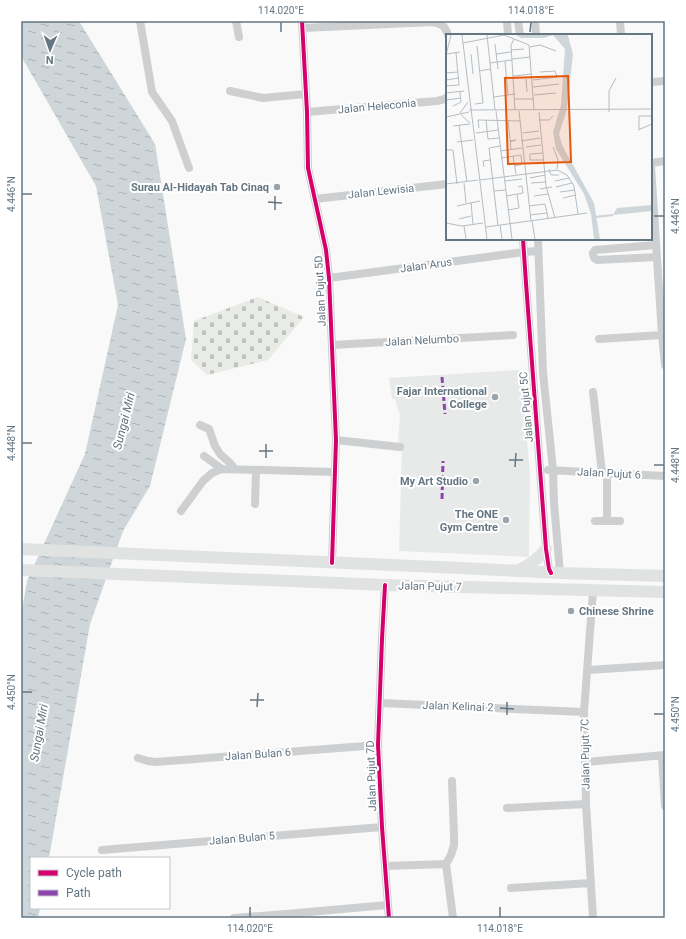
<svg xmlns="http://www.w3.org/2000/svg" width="686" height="939" font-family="Roboto,sans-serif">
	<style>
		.built { fill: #e8e9e9 }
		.cemetery { fill: url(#cemetery-stones) }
		.water { fill: url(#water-ripples) }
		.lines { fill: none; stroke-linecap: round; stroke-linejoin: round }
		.minor { stroke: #cecfd0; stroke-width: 8 }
		.primary { stroke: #e1e2e2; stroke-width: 12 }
		.quiet { stroke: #8e44ad; stroke-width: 3; stroke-dasharray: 6 3; stroke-linecap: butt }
		.cycleway-casing { stroke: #fff; stroke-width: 6 }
		.cycleway { stroke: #d6006c; stroke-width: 4 }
		.ticks { fill: none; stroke: #657683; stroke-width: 1.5 }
		.poi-dot { fill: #99a4ac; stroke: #fff; stroke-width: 1.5 }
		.labels { text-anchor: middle; stroke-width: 4; stroke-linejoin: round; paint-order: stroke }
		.street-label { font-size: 11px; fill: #657683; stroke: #fff }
		.poi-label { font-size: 11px; font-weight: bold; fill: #657683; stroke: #fff; text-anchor: end }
		.water-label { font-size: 12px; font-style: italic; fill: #60757c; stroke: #fff }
		.inset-river { fill: none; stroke: #ced6d9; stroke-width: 2 }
		.inset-road { fill: none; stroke: #b5bdc3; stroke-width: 1 }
		.view { fill: #e8590c; fill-opacity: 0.15; stroke: #e8590c; stroke-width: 2 }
		.inset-edge { fill: none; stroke: #657683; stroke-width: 2 }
		.neatline { fill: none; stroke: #657683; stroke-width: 1.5 }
		.ticks-label { font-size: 10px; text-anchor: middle; fill: #657683 }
	</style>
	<defs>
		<pattern id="cemetery-stones" width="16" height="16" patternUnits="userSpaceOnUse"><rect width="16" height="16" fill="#e8ebe6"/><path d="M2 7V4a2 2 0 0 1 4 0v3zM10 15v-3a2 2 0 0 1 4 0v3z" fill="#c0c3c0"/></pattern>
		<pattern id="water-ripples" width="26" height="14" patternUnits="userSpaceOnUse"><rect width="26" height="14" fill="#ced6d9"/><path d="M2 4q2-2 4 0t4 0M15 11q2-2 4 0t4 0" fill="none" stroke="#abb2b5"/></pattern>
	</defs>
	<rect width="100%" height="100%" fill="#f9f9f9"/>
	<!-- built -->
	<path class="built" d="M 520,370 L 530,471 L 529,557 L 399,551 L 402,447 L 398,444 L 400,415 L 395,399 L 392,399 L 389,378 Z"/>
	<!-- cemetery -->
	<path class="cemetery" d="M 258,297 L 304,317 L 268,360 L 207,375 L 191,360 L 194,321 Z"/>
	<!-- water -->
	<path class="water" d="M 21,21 L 79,21 L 155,144 L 186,339 L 150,486 L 123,531 L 90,624 L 49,858 L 31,858 L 31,908 L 40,908 L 38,918 L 21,918 L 21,616 L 27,581 L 85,454 L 118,305 L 96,186 L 21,56 Z"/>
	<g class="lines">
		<!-- minor -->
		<path class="minor" d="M 140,21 L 152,92 L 172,121 L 189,168
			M 236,21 L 239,37
			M 302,21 L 307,112 L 308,168 L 326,250 L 329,278 L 336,440 L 332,563
			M 507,21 L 508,35
			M 518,21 L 520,35
			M 535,21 L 536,35
			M 620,21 L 621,35
			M 303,28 L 433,22 C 442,25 445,25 448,35
			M 651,82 L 665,81
			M 230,91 L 263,98 L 305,94
			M 307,112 L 437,101 L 445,99 L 447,97
			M 651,163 L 665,161
			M 651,166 L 662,335 L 665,365
			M 315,199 L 447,184
			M 523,239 L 526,283 L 546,549 L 549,569 L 551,573
			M 538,239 L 543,373 L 553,470 L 554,503 L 560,573
			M 656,245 L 595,250 L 593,253 C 593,257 594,259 597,260 L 657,257
			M 329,278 L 524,252 L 538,251
			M 599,339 L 662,335
			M 332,345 L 513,335
			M 593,392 L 602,473
			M 200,425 L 209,429 L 215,446 L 220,454 L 230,463 L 235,469
			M 336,440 L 400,447
			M 204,456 L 222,469
			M 548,470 L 665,476
			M 255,504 L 256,470
			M 181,511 L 203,481 L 212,473 L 222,469 L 335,472
			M 595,521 L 620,521
			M 607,521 L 607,473
			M 385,585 L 382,639 L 378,745 L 382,827 L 389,918
			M 593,591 L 584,712 L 586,804 L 593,918
			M 588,670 L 665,665
			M 380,703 L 584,712
			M 662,756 L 665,806
			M 138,758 L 148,761 L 156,762 L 378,745
			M 586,762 L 665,755
			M 452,781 L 454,835 L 454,845 L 451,855 L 446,864 L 453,918
			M 507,808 L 586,804
			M 102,850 L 382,827
			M 385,866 L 446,864
			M 511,888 L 591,883
			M 234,918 L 298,913 L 387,905"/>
		<!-- primary -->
		<path class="primary" d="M 21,549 L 461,568 L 560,573 L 665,576
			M 21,570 L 385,585 L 665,592
			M 519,570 C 530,564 539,559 546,549"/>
		<!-- quiet -->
		<path class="quiet" d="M 442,377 L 445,414
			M 442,499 L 443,461"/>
		<!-- cycleway casing -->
		<g class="cycleway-casing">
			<path id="cycleway" d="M 302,21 L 307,112 L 308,168 L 326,250 L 329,278 L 336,440 L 332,563
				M 523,239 L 526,283 L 546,549 L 549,569 L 551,573
				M 385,585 L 382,639 L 378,745 L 382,827 L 389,918"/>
		</g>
		<!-- cycleway -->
		<use href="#cycleway" class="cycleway"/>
	</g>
	<!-- ticks -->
	<path class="ticks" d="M 281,32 L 281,22M 530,32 L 531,22M 22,194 L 32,194M 268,202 L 282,203M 275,210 L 275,196M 654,216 L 664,216M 22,443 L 32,443M 259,451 L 273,451M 266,458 L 266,444M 509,460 L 523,460M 654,465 L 664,465M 515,467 L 516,453M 22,692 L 32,692M 250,700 L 264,700M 257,707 L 258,693M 500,708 L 514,709M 654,714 L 664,714M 507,715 L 507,702M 250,917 L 250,907M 500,917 L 500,907"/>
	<!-- markers -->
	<g class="poi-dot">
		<circle cx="277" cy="187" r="4"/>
		<circle cx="495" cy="397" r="4"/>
		<circle cx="476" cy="481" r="4"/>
		<circle cx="506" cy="520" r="4"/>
		<circle cx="571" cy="611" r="4"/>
	</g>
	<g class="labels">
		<!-- street labels -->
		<g class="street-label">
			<text transform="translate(377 106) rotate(-5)" y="4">Jalan Heleconia</text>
			<text transform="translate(381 191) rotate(-6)" y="4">Jalan Lewisia</text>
			<text transform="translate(426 265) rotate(-8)" y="4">Jalan Arus</text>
			<text transform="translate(320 291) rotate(-93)" y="4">Jalan Pujut 5D</text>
			<text transform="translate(422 340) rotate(-3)" y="4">Jalan Nelumbo</text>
			<text transform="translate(526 407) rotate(-95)" y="4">Jalan Pujut 5C</text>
			<text transform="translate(609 473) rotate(3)" y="4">Jalan Pujut 6</text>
			<text transform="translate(430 586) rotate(1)" y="4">Jalan Pujut 7</text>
			<text transform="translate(458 706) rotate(2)" y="4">Jalan Kelinai 2</text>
			<text transform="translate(258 754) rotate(-4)" y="4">Jalan Bulan 6</text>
			<text transform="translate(585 754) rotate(-91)" y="4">Jalan Pujut 7C</text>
			<text transform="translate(371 776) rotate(-92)" y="4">Jalan Pujut 7D</text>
			<text transform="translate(242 838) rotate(-5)" y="4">Jalan Bulan 5</text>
		</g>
		<!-- poi labels -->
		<g class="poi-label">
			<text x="269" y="191">Surau Al-Hidayah Tab Cinaq</text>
			<text x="487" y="395">Fajar International<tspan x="487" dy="13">College</tspan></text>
			<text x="468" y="485">My Art Studio</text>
			<text x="498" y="518">The ONE<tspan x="498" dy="13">Gym Centre</tspan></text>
			<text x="579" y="615" text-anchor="start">Chinese Shrine</text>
		</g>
		<!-- water labels -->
		<g class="water-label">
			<text transform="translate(124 421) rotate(-76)" y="4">Sungai Miri</text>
			<text transform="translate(39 733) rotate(-80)" y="4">Sungai Miri</text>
		</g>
	</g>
	<!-- overview -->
	<g transform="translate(446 34)">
		<rect width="206" height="206" fill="#f9f9f9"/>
		<path d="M 70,1 L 121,1 L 122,2 L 127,20 L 121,75 L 113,100 L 116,111 L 148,169 L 154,205 L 148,205 L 145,180 L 138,160 L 110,115 L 107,98 L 115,71 L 119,15 L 107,1 L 98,4 L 75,4 ZM 206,171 L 206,177 L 167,181 L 171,174 Z" fill="#ced6d9"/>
		<path class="inset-river" d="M 149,183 L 167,181"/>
		<path class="inset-road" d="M 16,1 L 41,205M 41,1 L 49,76M 68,5 L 65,11 L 69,76M 17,9 L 58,1 L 83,11 L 88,76M 49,10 L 52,35M 84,13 L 94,11 L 110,17M 65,16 L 78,15M 1,20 L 14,18M 25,20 L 27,40M 50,20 L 65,18M 0,21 L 5,1M 66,25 L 84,23M 59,27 L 62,61M 44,29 L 66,26M 33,37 L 45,35M 0,39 L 12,38M 67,42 L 86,40M 80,45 L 81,58M 0,46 L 13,44M 87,46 L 111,43 L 109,37 L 94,38M 0,52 L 13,51 L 10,19M 87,53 L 113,50M 0,59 L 18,57M 88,61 L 110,59M 48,63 L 69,60M 69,65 L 88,65M 0,66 L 15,64M 29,70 L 37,69 L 31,12M 7,72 L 15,68 L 14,58M 23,76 L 206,75M 50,77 L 66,205M 73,77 L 85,187M 93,78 L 100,152 L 109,184M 163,78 L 163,57 L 170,44M 14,79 L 22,68M 15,81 L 24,89M 0,83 L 23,78M 40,86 L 42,105 L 53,104M 62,86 L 65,115M 93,86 L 103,86 L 107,82M 13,91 L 21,148M 7,92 L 24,90M 33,94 L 32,86 L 74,87M 193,95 L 193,82 L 205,82 L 206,90M 192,96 L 206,90M 30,99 L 52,96M 77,99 L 93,97M 64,107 L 70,106 L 64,108M 75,107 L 94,104M 11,108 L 27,106M 80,113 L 95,111M 107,113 L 112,126 L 111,135M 0,116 L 7,116 L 11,150M 54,117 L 76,114M 97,119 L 84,120 L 84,126 L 97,126M 206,120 L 206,133M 67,122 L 70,140M 55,124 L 75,121 L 76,130 L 69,132M 38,133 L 37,127 L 44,126M 103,135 L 105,141 L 113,141M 84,144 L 99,141M 34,146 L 111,136 L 121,141 L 128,152 L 132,180M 59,147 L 76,145M 109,147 L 123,144M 18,149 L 20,169M 85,149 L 100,148M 0,150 L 32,146M 110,153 L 126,149M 94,155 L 106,153M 48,157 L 60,156M 114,158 L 129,156M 60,162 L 77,159 L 76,152 L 72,153M 88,162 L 102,160M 117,164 L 130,161M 25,168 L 27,191M 11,172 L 34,167M 83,172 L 99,170 L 101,179M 62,176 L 73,174 L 71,160M 84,181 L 101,179 L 102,185M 13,185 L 25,182M 86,187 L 89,205M 0,189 L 16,192 L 37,189M 54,191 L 56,205M 18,192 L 20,205M 52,192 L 43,114 L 54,112M 40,193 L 141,179"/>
		<path class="view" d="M 122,42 L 125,128 L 62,130 L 59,44 Z"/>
		<rect width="206" height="206" class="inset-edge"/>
	</g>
	<!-- border -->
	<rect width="686" height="939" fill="none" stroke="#ffffff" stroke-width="44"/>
	<!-- legend -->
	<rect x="30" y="857" width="140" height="52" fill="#ffffff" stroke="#c1c8cd"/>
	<rect x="38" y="870" width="20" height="6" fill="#d6006c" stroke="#c1c8cd"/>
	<text x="66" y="877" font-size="12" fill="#657683">Cycle path</text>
	<rect x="38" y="890" width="20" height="6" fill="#8e44ad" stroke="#c1c8cd"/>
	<text x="66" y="897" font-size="12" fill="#657683">Path</text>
	<!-- north arrow -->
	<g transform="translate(50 50) rotate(182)" stroke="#ffffff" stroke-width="3" paint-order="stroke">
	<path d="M0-3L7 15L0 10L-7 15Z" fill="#657683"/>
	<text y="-6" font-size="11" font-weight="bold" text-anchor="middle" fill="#657683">N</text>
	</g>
	<rect x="22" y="22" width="642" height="895" class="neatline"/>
	<g class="ticks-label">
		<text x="281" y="14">114.020°E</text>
		<text x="531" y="14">114.018°E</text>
		<text transform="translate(11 194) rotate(-90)" y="4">4.446°N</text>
		<text transform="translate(675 216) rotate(-90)" y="4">4.446°N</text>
		<text transform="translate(11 443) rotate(-90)" y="4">4.448°N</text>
		<text transform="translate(675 465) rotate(-90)" y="4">4.448°N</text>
		<text transform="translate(11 692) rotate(-90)" y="4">4.450°N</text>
		<text transform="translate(675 714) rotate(-90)" y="4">4.450°N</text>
		<text x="250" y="932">114.020°E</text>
		<text x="500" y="932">114.018°E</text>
	</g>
</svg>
